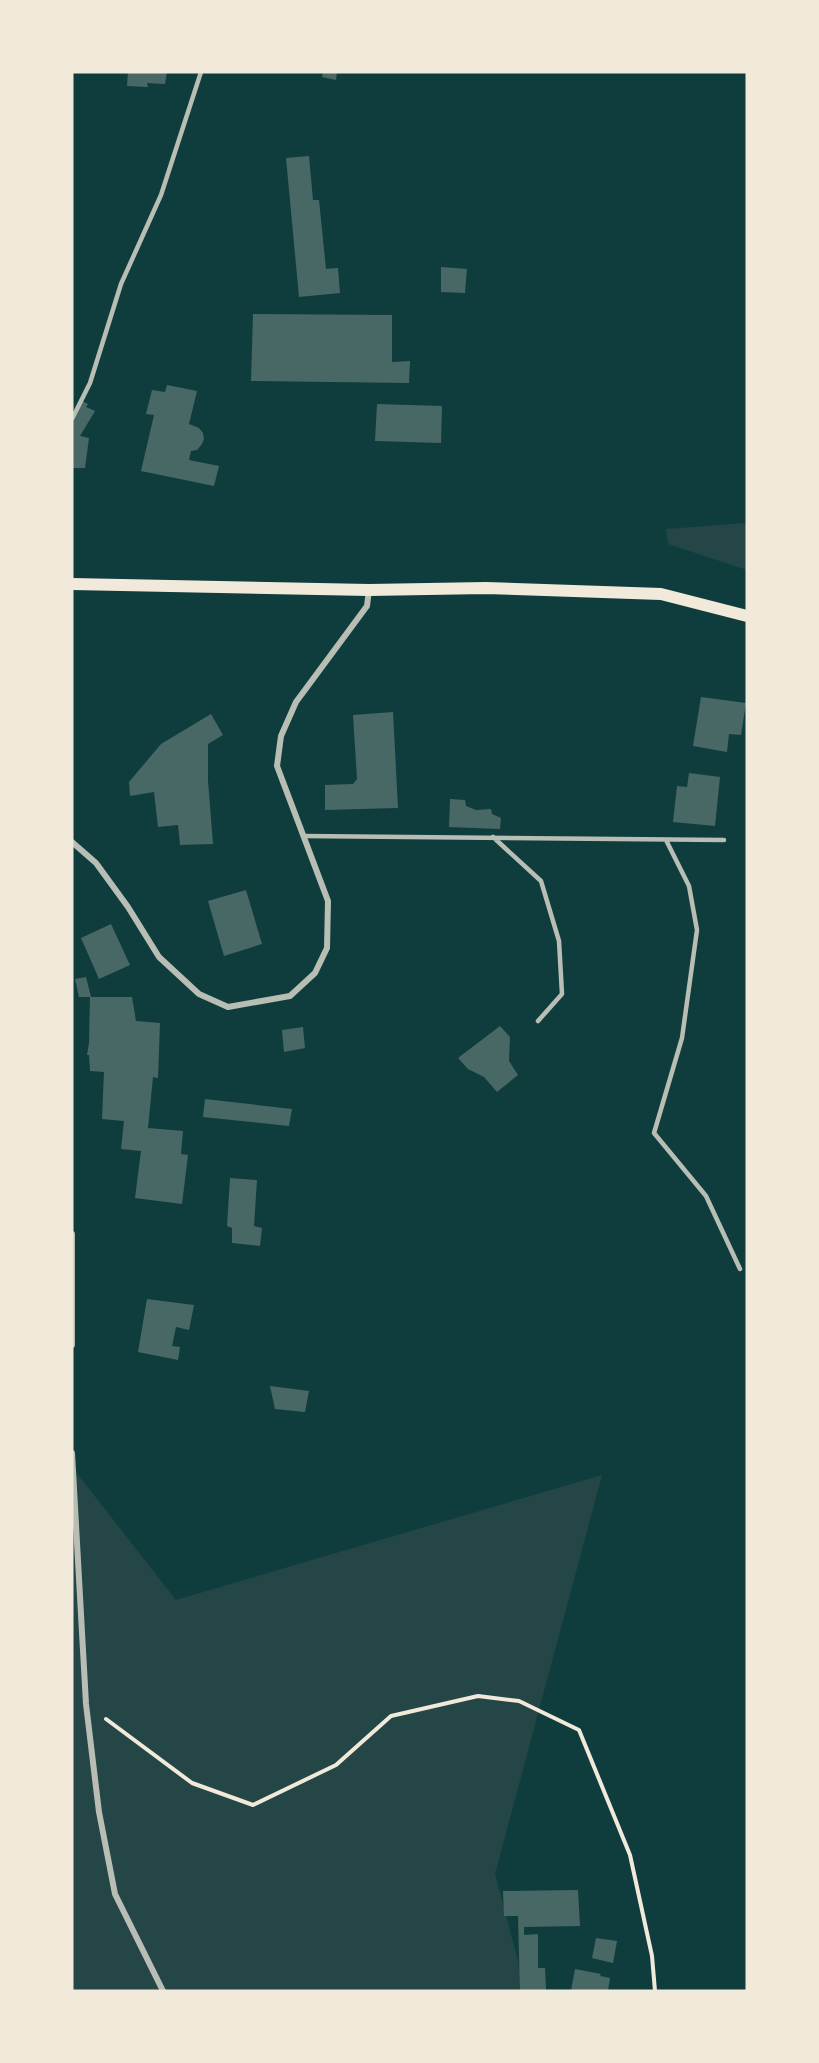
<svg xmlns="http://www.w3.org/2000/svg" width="819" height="2063" font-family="Poppins,sans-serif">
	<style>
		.green { fill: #244646 }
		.building { fill: #486865 }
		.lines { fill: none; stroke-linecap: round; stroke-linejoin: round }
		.path { stroke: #f1e9da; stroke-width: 4 }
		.service { stroke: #b8beb3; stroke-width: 4.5 }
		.minor { stroke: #b8beb3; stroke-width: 6 }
		.secondary { stroke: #f1e9da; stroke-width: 12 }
	</style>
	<rect width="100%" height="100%" fill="#0f3d3e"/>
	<!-- green -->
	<path class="green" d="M 747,523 L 747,570 L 668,544 L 666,529 Z
		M 72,1467 L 176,1600 L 602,1475 L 495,1874 L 526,1991 L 72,1991 Z"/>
	<!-- building -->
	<path class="building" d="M 128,72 L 167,72 L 165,84 L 147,83 L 148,87 L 127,86 Z
		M 323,72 L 337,72 L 336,80 L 322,77 Z
		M 309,156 L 313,200 L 319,200 L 326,269 L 338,268 L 340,293 L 299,297 L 286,158 Z
		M 441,267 L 467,269 L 465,293 L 441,292 Z
		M 253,314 L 392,315 L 392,362 L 410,361 L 409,383 L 251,381 Z
		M 167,385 L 197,391 L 189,424 L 199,428 L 203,433 L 204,439 L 202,444 L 197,450 L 191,451 L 189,460 L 219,466 L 214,486 L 141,471 L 154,415 L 146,414 L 152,390 L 165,392 Z
		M 82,401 L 88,404 L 86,407 L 95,411 L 80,436 L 89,438 L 85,468 L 72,468 L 72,425 Z
		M 377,404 L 442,406 L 441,443 L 375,441 Z
		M 701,697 L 746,703 L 741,735 L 729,734 L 727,752 L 693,746 Z
		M 393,712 L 398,808 L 325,810 L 325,785 L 353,784 L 357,779 L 353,715 Z
		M 211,714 L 223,735 L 208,744 L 208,781 L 213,844 L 180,845 L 178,825 L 158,827 L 154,792 L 130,796 L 129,782 L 161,744 Z
		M 689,773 L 720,777 L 715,826 L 673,822 L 677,786 L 687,787 Z
		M 450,799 L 465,800 L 466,806 L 476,810 L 491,809 L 492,814 L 501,818 L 500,829 L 449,827 Z
		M 246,890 L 262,944 L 224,956 L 208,901 Z
		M 111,924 L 130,965 L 99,979 L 81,938 Z
		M 86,977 L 91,997 L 79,997 L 75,979 Z
		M 90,997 L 132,997 L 136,1021 L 160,1023 L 158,1078 L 153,1077 L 148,1128 L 183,1131 L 181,1154 L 188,1155 L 182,1204 L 135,1198 L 141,1151 L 121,1149 L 124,1121 L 102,1119 L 104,1072 L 90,1071 L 89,1055 L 87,1055 L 89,1043 Z
		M 500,1026 L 510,1037 L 509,1061 L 518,1075 L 497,1092 L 484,1077 L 468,1069 L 458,1058 Z
		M 303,1027 L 305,1048 L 284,1052 L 282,1030 Z
		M 205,1099 L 292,1109 L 289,1126 L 203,1117 Z
		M 230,1178 L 257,1180 L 254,1226 L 262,1228 L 260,1246 L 232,1243 L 232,1228 L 227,1226 Z
		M 147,1299 L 194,1305 L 189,1330 L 176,1327 L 172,1346 L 180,1347 L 178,1360 L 138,1352 Z
		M 270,1386 L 309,1391 L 305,1412 L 275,1409 Z
		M 578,1890 L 580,1926 L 524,1927 L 524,1935 L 538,1934 L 538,1968 L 545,1968 L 546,1990 L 520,1991 L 518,1916 L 504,1916 L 503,1891 Z
		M 596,1938 L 617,1941 L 613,1963 L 592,1958 Z
		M 575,1969 L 601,1974 L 600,1976 L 610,1978 L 608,1991 L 571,1991 Z"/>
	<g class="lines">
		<!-- path -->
		<path class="path" d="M 106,1719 L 192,1783 L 253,1805 L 336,1765 L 391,1716 L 478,1696 L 519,1701 L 579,1730 L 630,1855 L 652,1956 L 655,1991"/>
		<!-- service -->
		<path class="service" d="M 72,419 L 90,383 L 121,284 L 161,195 L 201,72
			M 303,836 L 724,840
			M 493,837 L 541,881 L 559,941 L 562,994 L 538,1021
			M 666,840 L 689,886 L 697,930 L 682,1038 L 654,1133 L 706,1196 L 740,1269"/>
		<!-- minor -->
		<path class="minor" d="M 72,842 L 96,863 L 128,907 L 159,957 L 199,994 L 228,1007 L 290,996 L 315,973 L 327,948 L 328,901 L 277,766 L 281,736 L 296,702 L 367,606 L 369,590
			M 72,1234 L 72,1345
			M 72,1453 L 86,1704 L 99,1812 L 115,1894 L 163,1991"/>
		<!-- secondary -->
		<path class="secondary" d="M 72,584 L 369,590 L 486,588 L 661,594 L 747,616"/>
	</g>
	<!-- border -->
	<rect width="819" height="2063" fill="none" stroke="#f1e9da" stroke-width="147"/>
</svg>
